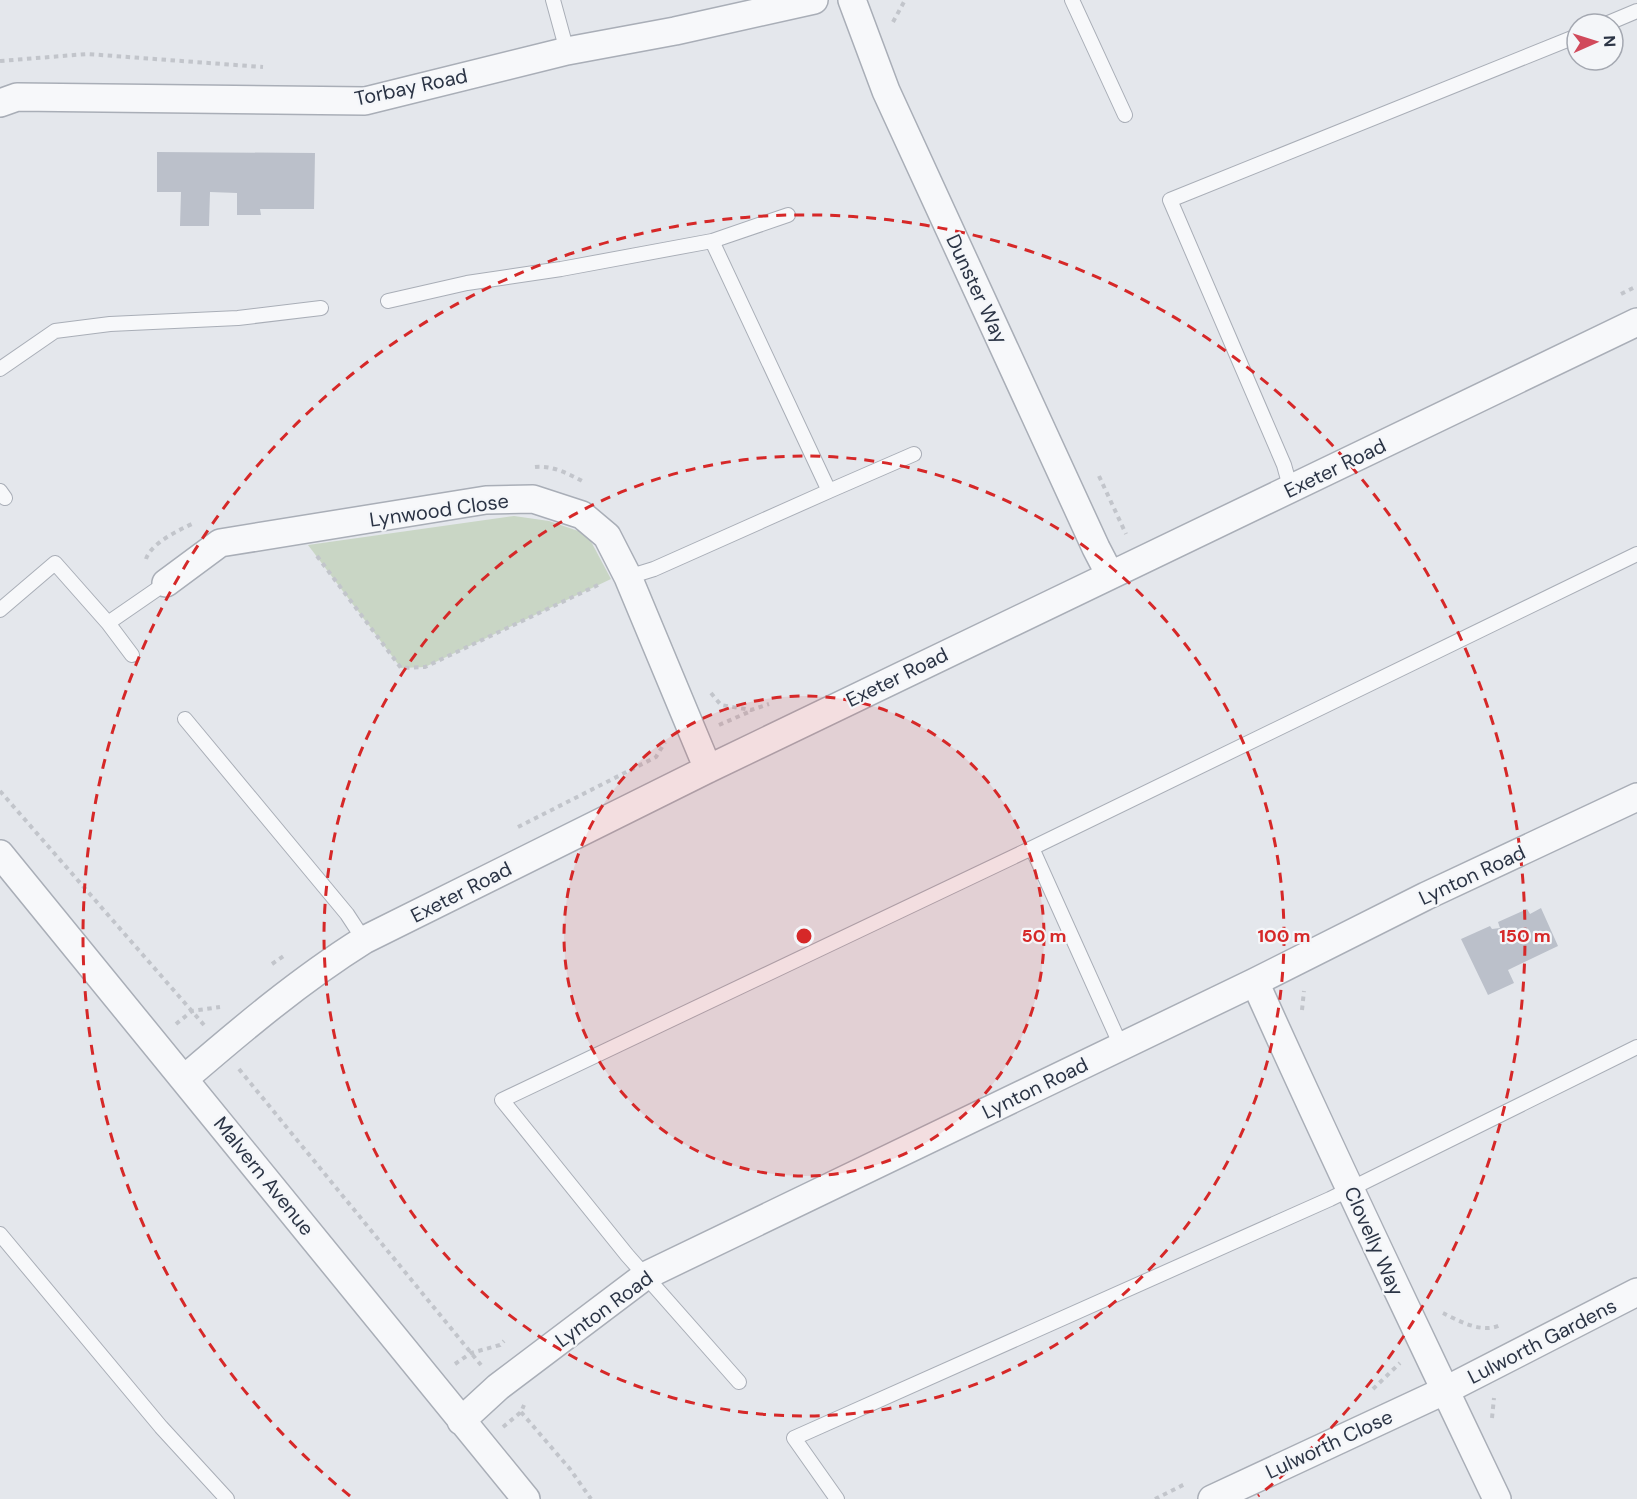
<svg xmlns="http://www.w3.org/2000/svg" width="1637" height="1499" font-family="'DM Sans',sans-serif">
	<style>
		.grass { fill: #c9d6c5 }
		.building { fill: #bbc0ca }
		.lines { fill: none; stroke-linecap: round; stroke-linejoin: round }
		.service-casing { stroke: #a9aeb7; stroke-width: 16 }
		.minor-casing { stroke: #a9aeb7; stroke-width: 30 }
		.path { stroke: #c2c5cb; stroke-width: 4; stroke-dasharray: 4.5 4.5; stroke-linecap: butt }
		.service { stroke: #f7f8fa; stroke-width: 14 }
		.minor { stroke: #f7f8fa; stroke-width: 27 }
		.ring { fill: none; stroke: #d62828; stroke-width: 3; stroke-dasharray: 10 8 }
		.labels { text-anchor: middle; stroke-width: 4.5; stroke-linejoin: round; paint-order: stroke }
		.street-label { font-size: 20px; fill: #2b3445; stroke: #f4f6f9 }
		.centre { fill: #d62828; stroke: #f4f6f9; stroke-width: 3 }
		.ring-label { font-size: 18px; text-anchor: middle; font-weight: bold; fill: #d62828; stroke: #f4f6f9; stroke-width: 4.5; stroke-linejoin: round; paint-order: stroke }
	</style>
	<rect width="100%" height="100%" fill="#e4e7ec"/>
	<!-- grass -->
	<path class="grass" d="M 514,516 L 549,521 L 587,534 L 611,579 L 425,667 L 401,668 L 308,545 Z"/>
	<!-- building -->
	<path class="building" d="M 157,152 L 315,153 L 314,209 L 260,209 L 261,215 L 237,215 L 237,193 L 210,192 L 209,226 L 180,226 L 181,192 L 157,192 Z
		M 1541,908 L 1558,946 L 1508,970 L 1514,983 L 1488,995 L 1461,939 L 1490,926 L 1492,929 L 1500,928 L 1498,922 L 1527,909 L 1530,914 Z"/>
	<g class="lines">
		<!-- service casing -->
		<g class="service-casing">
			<path id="service" d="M 553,0 L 567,51
				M 1072,0 L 1125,115
				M 1606,24 L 1637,11
				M 712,241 L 788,215
				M 388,301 L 467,283 L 561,269 L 712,241 L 829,491 L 654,569 L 628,577
				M 0,369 L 55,331 L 110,324 L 238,318 L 321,308
				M 1291,490 L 1284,465 L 1170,200 L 1577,36
				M 0,491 L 5,498
				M 829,491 L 914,454
				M 0,610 L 55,563 L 108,623 L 166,583
				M 108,623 L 132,655
				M 185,719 L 347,914 L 364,940
				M 1032,848 L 1121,1046
				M 0,1234 L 161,1427 L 227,1499
				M 739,1382 L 627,1255 L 502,1100 L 1032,848 L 1637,554
				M 837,1499 L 794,1438 L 1330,1199 L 1637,1047"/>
		</g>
		<!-- minor casing -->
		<g class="minor-casing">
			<path id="minor" d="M 852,0 L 886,91 L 1096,548 L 1110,575
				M 0,103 L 17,97 L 365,101 L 567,51 L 675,31 L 814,0
				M 166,583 L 220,543 L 486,500 L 533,499 L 582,515 L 607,536 L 628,577 L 708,769
				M 0,854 L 526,1499
				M 1255,982 C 1333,1156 1415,1327 1497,1499
				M 184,1079 C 241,1030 300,980 364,940 L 708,769 L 1637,322
				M 461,1421 L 498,1387 L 645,1276 L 1255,982 L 1426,896 L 1637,797
				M 1212,1499 L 1446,1390 L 1637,1292"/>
		</g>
		<!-- path -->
		<path class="path" d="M 893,22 L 905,0
			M 0,61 L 87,54 L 263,67
			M 1621,294 L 1637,286
			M 535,467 C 552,465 569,474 584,482
			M 1099,476 L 1126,534
			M 317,556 L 401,668 L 425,667 L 598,585
			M 146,559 C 151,543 179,530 194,523
			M 711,693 L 721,705 L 751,710 L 769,704
			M 719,725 L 751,711
			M 0,791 L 204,1025
			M 518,827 L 656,757 L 665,742
			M 272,964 L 285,955
			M 1302,1010 L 1304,991
			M 176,1024 L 192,1011 L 220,1007
			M 239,1069 L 481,1365
			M 1443,1313 C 1459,1321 1482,1334 1500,1325
			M 455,1364 L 471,1353 L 500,1345 L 504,1341
			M 1373,1389 L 1400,1363
			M 521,1412 L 570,1469 L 591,1499
			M 1492,1418 L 1494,1398
			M 503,1427 L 521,1412 L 524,1405
			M 1155,1499 L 1187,1483"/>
		<!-- service -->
		<use href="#service" class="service"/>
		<!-- minor -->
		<use href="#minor" class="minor"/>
	</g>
	<!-- distance rings -->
	<circle cx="804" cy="936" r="240" fill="#d62828" fill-opacity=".12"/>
	<g class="ring">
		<circle cx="804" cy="936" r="240"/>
		<circle cx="804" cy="936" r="480"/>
		<path d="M350 1496A721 721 0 1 1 1258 1496"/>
	</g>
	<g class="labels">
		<!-- street labels -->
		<g class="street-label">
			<text transform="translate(411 87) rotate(-12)" y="7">Torbay Road</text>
			<text transform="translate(977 289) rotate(65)" y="7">Dunster Way</text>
			<text transform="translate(1335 468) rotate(-26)" y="7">Exeter Road</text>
			<text transform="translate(439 510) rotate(-8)" y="7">Lynwood Close</text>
			<text transform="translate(897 677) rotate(-26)" y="7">Exeter Road</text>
			<text transform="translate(1472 875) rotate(-25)" y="7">Lynton Road</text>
			<text transform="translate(461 892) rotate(-27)" y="7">Exeter Road</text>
			<text transform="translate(1035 1088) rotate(-26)" y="7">Lynton Road</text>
			<text transform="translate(264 1176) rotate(51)" y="7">Malvern Avenue</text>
			<text transform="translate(1374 1241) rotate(66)" y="7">Clovelly Way</text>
			<text transform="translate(604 1309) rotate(-36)" y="7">Lynton Road</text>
			<text transform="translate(1542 1341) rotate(-27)" y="7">Lulworth Gardens</text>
			<text transform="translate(1329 1444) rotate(-25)" y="7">Lulworth Close</text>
		</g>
	</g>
	<circle cx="804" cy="936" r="9" class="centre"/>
	<g class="ring-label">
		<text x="1044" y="942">50 m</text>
		<text x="1284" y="942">100 m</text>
		<text x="1525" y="942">150 m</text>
	</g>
	<!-- north arrow -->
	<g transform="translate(1595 42) rotate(87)"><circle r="28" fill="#f4f6f9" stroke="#a4a8b1" stroke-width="1.5"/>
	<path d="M0-4.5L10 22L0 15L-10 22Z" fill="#d1495b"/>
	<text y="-9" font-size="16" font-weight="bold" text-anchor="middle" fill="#2b3445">N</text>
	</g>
</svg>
